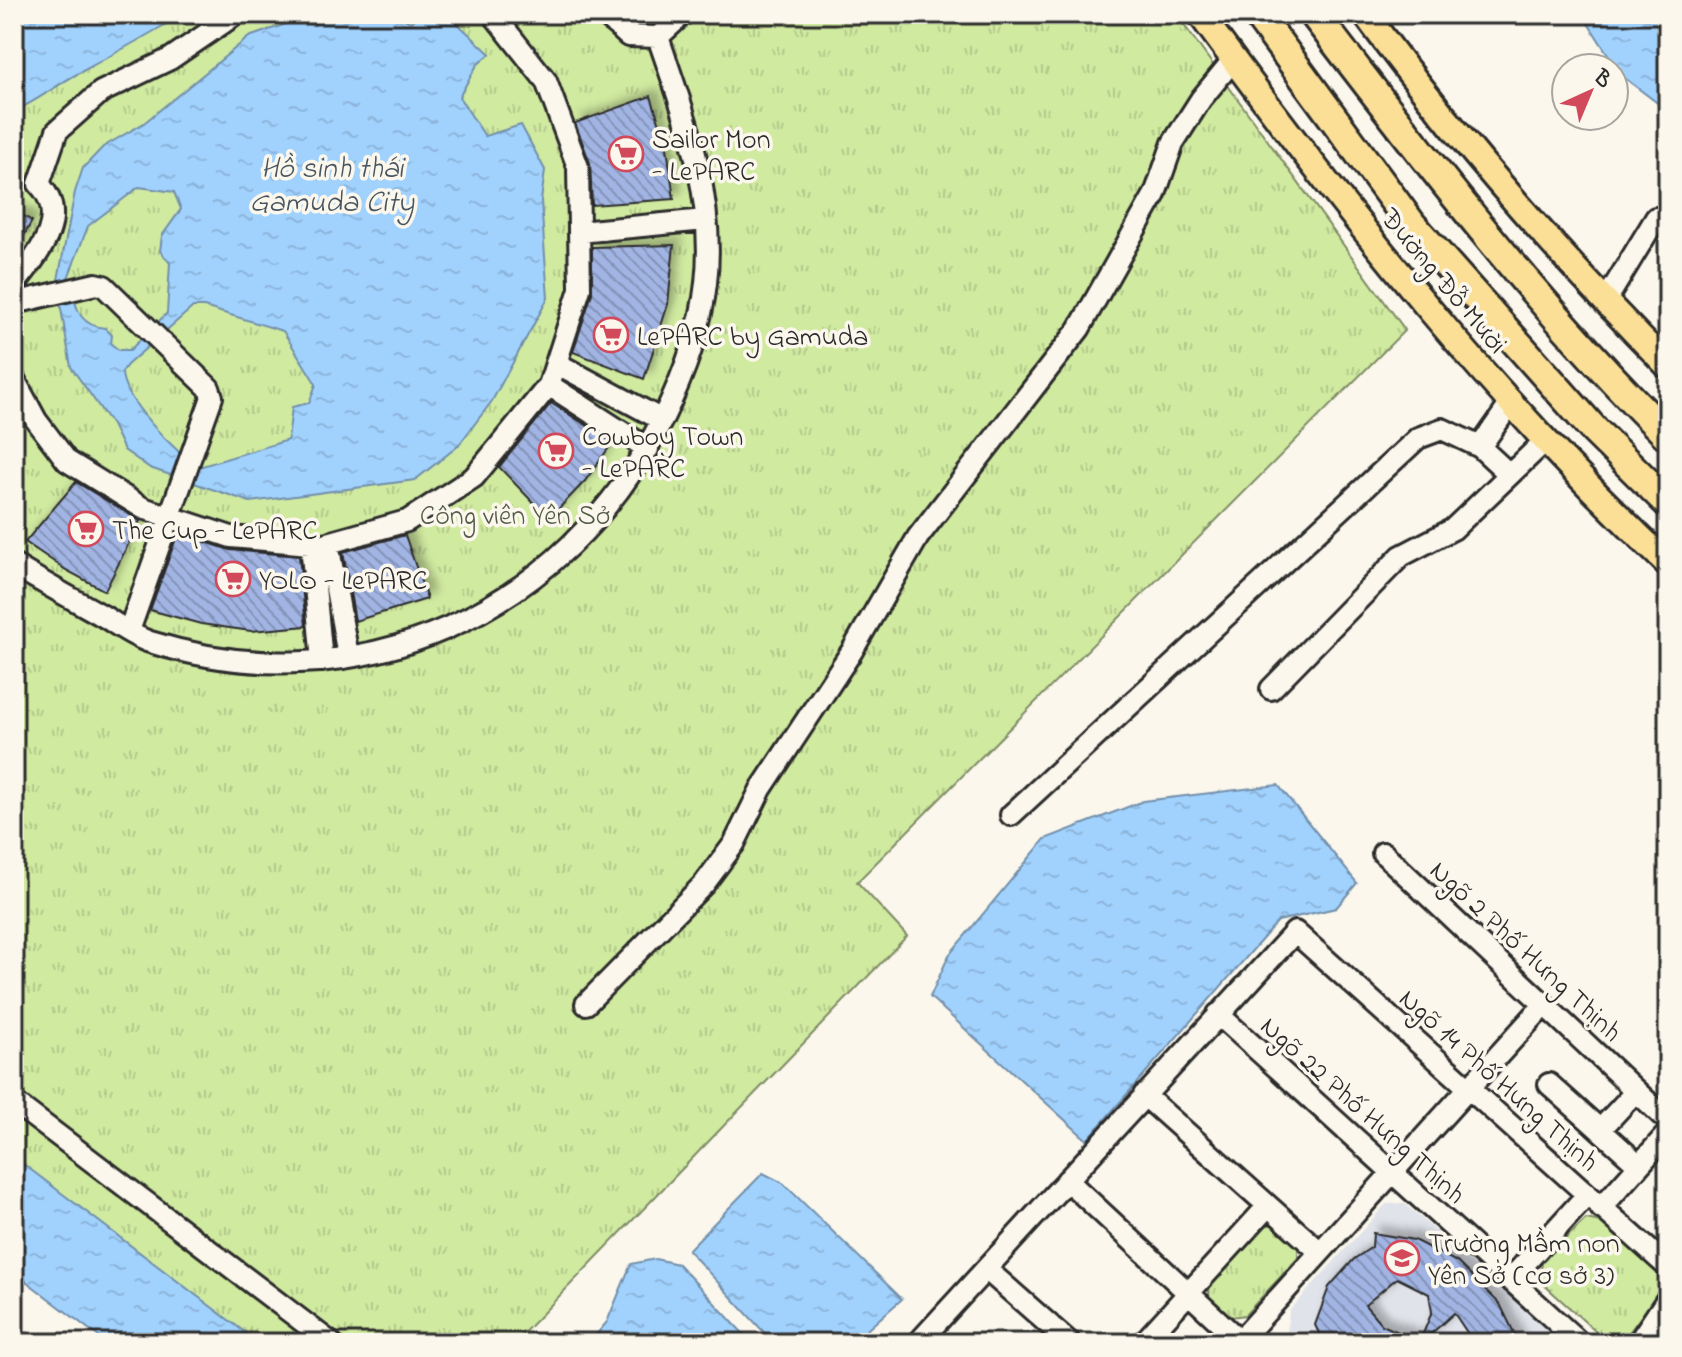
<svg xmlns="http://www.w3.org/2000/svg" width="1682" height="1357" font-family="'Indie Flower',sans-serif">
	<style>
		.built { fill: #e0e3e9 }
		.grass { fill: url(#grass-tufts); stroke: #7e8a66; stroke-width: 2 }
		.water { fill: url(#water-ripples); stroke: #728faa; stroke-width: 2; fill-rule: evenodd }
		.building { fill: url(#building-back-hatch); stroke: #2b2b2b; stroke-width: 2; fill-rule: evenodd; filter: url(#shadow) }
		.lines { fill: none; stroke-linecap: round; stroke-linejoin: round }
		.minor-casing { stroke: #2b2b2b; stroke-width: 26 }
		.major-casing { stroke: #2b2b2b; stroke-width: 30 }
		.highway-casing { stroke: #2b2b2b; stroke-width: 34 }
		.minor { stroke: #fbf7ec; stroke-width: 20 }
		.major { stroke: #fbdf96; stroke-width: 24 }
		.highway { stroke: #fbdf96; stroke-width: 28 }
		.labels { text-anchor: middle; stroke-width: 7; stroke-linejoin: round; paint-order: stroke }
		.poi-label { font-size: 28px; fill: #2b2b2b; stroke: #fbf7ec; text-anchor: start }
		.street-label { font-size: 28px; fill: #2b2b2b; stroke: #fbf7ec }
		.park-label { font-size: 28px; fill: #545b48; stroke: #fbf7ec }
		.water-label { font-size: 30px; font-style: italic; fill: #485560; stroke: #fbf7ec }
	</style>
	<defs>
		<pattern id="grass-tufts" width="24" height="20" patternUnits="userSpaceOnUse" patternTransform="scale(2)"><rect width="24" height="20" fill="#d0eaa0"/><path d="M3 7l-1-3M5 7V3M7 7l1-3M15 17l-1-3M17 17v-4M19 17l1-3" fill="none" stroke="#b3c98a"/></pattern>
		<pattern id="water-ripples" width="26" height="14" patternUnits="userSpaceOnUse" patternTransform="scale(2)"><rect width="26" height="14" fill="#a1d2fe"/><path d="M2 4q2-2 4 0t4 0M15 11q2-2 4 0t4 0" fill="none" stroke="#8bb4da"/></pattern>
		<pattern id="building-back-hatch" width="6" height="6" patternUnits="userSpaceOnUse" patternTransform="scale(2)"><rect width="6" height="6" fill="#a1b4e3"/><path d="M-1 5l2 2M0 0l6 6M5-1l2 2" fill="none" stroke="#8393b8"/></pattern>
		<filter id="shadow"><feDropShadow dx="7" dy="-7" stdDeviation="4" flood-color="#0004"/></filter>
	</defs>
	<rect width="100%" height="100%" fill="#fbf7ec"/>
	<filter id="ink" filterUnits="userSpaceOnUse"><feTurbulence type="fractalNoise" baseFrequency=".0125" numOctaves="2"/><feDisplacementMap in="SourceGraphic" scale="16" xChannelSelector="R" yChannelSelector="G"/><feConvolveMatrix kernelMatrix="1 2 1 2 8 2 1 2 1" color-interpolation-filters="sRGB"/></filter>
	<g filter="url(#ink)">
		<!-- built -->
		<path class="built" d="M 1404,1203 L 1562,1343 L 1286,1343 L 1289,1311 L 1386,1204 Z"/>
		<!-- grass -->
		<path class="grass" d="M 14,14 L 1176,14 L 1405,330 L 857,882 L 907,936 L 514,1343 L 257,1343 L 14,1160 Z
			M 1586,1219 L 1601,1222 L 1658,1273 L 1661,1291 L 1626,1336 L 1606,1341 L 1540,1281 L 1542,1261 Z
			M 1278,1223 L 1298,1241 L 1298,1258 L 1245,1315 L 1231,1317 L 1209,1297 L 1209,1282 L 1260,1227 Z"/>
		<!-- water -->
		<path class="water" d="M 14,14 L 183,14 C 148,35 114,54 79,73 C 56,85 38,101 14,111 Z
			M 320,14 L 393,14 L 411,22 L 417,14 L 454,14 L 456,22 L 490,54 L 477,65 L 459,97 L 485,136 L 521,125 L 545,170 L 541,201 L 548,298 L 492,401 L 458,446 L 415,480 L 250,502 L 150,468 L 124,450 L 112,425 L 71,367 L 57,285 L 75,192 L 83,168 L 103,147 L 144,123 L 249,37 L 297,20 L 314,25 ZM 139,187 L 174,192 L 181,209 L 162,236 L 160,251 L 170,263 L 167,313 L 130,350 L 119,350 L 111,344 L 112,335 L 105,328 C 75,325 77,304 68,278 L 88,226 ZM 193,307 L 204,307 L 283,331 L 316,384 L 309,403 L 292,407 L 288,440 L 199,467 C 176,454 122,398 122,372 L 127,365 Z
			M 1582,14 L 1668,14 L 1668,111 L 1622,76 Z
			M 1278,785 L 1357,883 L 1336,908 L 1278,921 L 1087,1140 L 930,997 L 949,955 L 1045,839 L 1143,801 Z
			M 14,1157 L 259,1343 L 107,1343 L 14,1272 Z
			M 763,1173 L 783,1183 L 902,1299 L 852,1343 L 774,1343 L 688,1250 Z
			M 655,1259 L 678,1264 L 752,1343 L 589,1343 L 607,1322 L 631,1264 Z"/>
		<!-- building -->
		<path class="building" d="M 651,96 L 667,147 L 674,199 L 592,205 L 590,163 L 575,123 Z
			M 14,210 L 32,221 L 14,254 Z
			M 674,245 L 668,304 L 644,379 L 573,352 L 592,293 L 592,247 Z
			M 551,403 L 613,442 L 585,481 L 549,519 L 499,467 Z
			M 76,482 L 140,521 L 105,591 L 66,570 L 25,542 Z
			M 178,533 L 230,550 L 299,556 L 306,626 L 251,631 L 201,624 L 150,610 Z
			M 405,535 L 427,599 L 355,621 L 343,552 Z
			M 1373,1233 L 1414,1240 L 1457,1262 L 1500,1304 L 1519,1343 L 1474,1343 L 1454,1313 L 1421,1343 L 1343,1343 L 1321,1338 L 1315,1325 L 1329,1287 L 1354,1259 L 1372,1247 ZM 1397,1278 L 1429,1294 L 1432,1312 L 1420,1341 L 1382,1325 L 1365,1305 Z"/>
		<g class="lines">
			<!-- minor casing -->
			<g class="minor-casing">
				<path id="minor" d="M 604,14 L 628,36 L 658,37 L 683,14
					M 579,232 L 705,220
					M 14,285 C 37,255 71,218 39,184 L 57,131 L 101,92 L 170,59 L 236,14
					M 1605,302 L 1656,218
					M 14,303 L 96,284 L 104,286 L 209,388 L 212,397 L 129,631
					M 556,363 L 662,420
					M 14,379 L 36,420 L 67,461 L 143,508 L 231,537 L 321,545 L 407,521 L 474,477 L 549,385 L 580,289 L 578,167 L 546,81 L 493,14
					M 549,385 L 648,449
					M 1480,447 L 1511,403
					M 328,543 L 348,656
					M 311,544 L 322,661
					M 14,565 C 43,583 73,599 103,616 C 118,625 134,637 150,642 C 358,707 565,613 662,420 C 682,379 701,331 706,283 C 716,198 685,116 658,37
					M 1271,689 L 1401,556 L 1453,529 L 1546,440
					M 1011,815 L 1418,438 L 1442,429 L 1480,447 L 1508,473
					M 1383,853 L 1668,1121
					M 586,1004 L 704,884 L 734,844 L 761,789 L 852,651 L 918,537 L 1079,329 L 1155,194 L 1173,143 L 1201,99 L 1233,60
					M 1218,1014 L 1580,1343
					M 1549,1084 L 1639,1165
					M 1144,1095 L 1320,1252
					M 14,1102 L 331,1343
					M 1600,1130 L 1636,1091
					M 1067,1180 L 1242,1343
					M 1601,1208 L 1668,1133
					M 986,1269 L 1070,1343
					M 1510,1280 L 1587,1195
					M 918,1343 L 1295,932 L 1668,1267
					M 1143,1343 L 1268,1206
					M 1238,1343 L 1544,1005
					M 1638,1343 L 1668,1298"/>
			</g>
			<!-- major casing -->
			<g class="major-casing">
				<path id="major" d="M 1200,14 C 1342,208 1492,398 1668,564
					M 1365,14 C 1457,139 1559,256 1668,366"/>
			</g>
			<!-- highway casing -->
			<g class="highway-casing">
				<path id="highway" d="M 1257,14 L 1412,225 L 1595,431 L 1668,503
					M 1314,14 C 1425,159 1538,307 1668,436"/>
			</g>
			<!-- minor -->
			<use href="#minor" class="minor"/>
			<!-- major -->
			<use href="#major" class="major"/>
			<!-- highway -->
			<use href="#highway" class="highway"/>
		</g>
	</g>
	<!-- icons -->
	<defs>
		<g id="supermarket-ring" transform="scale(1.8)"><circle r="9.5" fill="#fbf7ec" stroke="#d1495b" stroke-width="1.5"/><path d="M-6-5.5h2.5l.6 2H6L4.5 2H-2.5L-4.4-4H-6ZM-1.5 3.2a1.3 1.3 0 1 0 .1 0ZM3 3.2a1.3 1.3 0 1 0 .1 0Z" fill="#d1495b"/></g>
		<g id="school-ring" transform="scale(1.8)"><circle r="9.5" fill="#fbf7ec" stroke="#d1495b" stroke-width="1.5"/><path d="M0-5L7-2L0 1L-7-2ZM-4 1L0 2.5L4 1V4Q0 6-4 4Z" fill="#d1495b"/></g>
	</defs>
	<g fill-rule="evenodd">
		<use href="#supermarket-ring" x="626" y="154"/>
		<use href="#supermarket-ring" x="611" y="335"/>
		<use href="#supermarket-ring" x="556" y="451"/>
		<use href="#supermarket-ring" x="86" y="529"/>
		<use href="#supermarket-ring" x="233" y="579"/>
		<use href="#school-ring" x="1402" y="1258"/>
	</g>
	<g class="labels">
		<!-- poi labels -->
		<g class="poi-label">
			<text x="652" y="148">Sailor Mon<tspan x="652" dy="32">- LePARC</tspan></text>
			<text x="637" y="345">LePARC by Gamuda</text>
			<text x="582" y="445">Cowboy Town<tspan x="582" dy="32">- LePARC</tspan></text>
			<text x="112" y="539">The Cup - LePARC</text>
			<text x="259" y="589">YOLO - LePARC</text>
			<text x="1428" y="1252">Trường Mầm non<tspan x="1428" dy="32">Yên Sở (cơ sở 3)</tspan></text>
		</g>
		<!-- street labels -->
		<g class="street-label">
			<text transform="translate(1445 280) rotate(50)" y="10">Đường Đỗ Mười</text>
			<text transform="translate(1527 950) rotate(43)" y="10">Ngõ 2 Phố Hưng Thịnh</text>
			<text transform="translate(1500 1079) rotate(42)" y="10">Ngõ 14 Phố Hưng Thịnh</text>
			<text transform="translate(1364 1109) rotate(42)" y="10">Ngõ 22 Phố Hưng Thịnh</text>
		</g>
		<!-- park labels -->
		<g class="park-label">
			<text x="515" y="524">Công viên Yên Sở</text>
		</g>
		<!-- water labels -->
		<g class="water-label">
			<text x="332" y="177">Hồ sinh thái<tspan x="332" dy="34">Gamuda City</tspan></text>
		</g>
	</g>
	<!-- margin -->
	<rect width="1682" height="1357" fill="none" stroke="#fbf7ec" stroke-width="48"/>
	<rect x="24" y="24" width="1634" height="1309" fill="none" stroke="#2b2b2b" stroke-width="3" filter="url(#ink)"/>
	<!-- north arrow -->
	<g transform="translate(1590 92) rotate(44)"><circle r="38" fill="#fbf7ec" stroke="#a8a59f" stroke-width="2"/>
	<path d="M0-6L14 30L0 20L-14 30Z" fill="#d1495b"/>
	<text y="-12" font-size="22" font-weight="bold" text-anchor="middle" fill="#2b2b2b">B</text>
	</g>
</svg>
